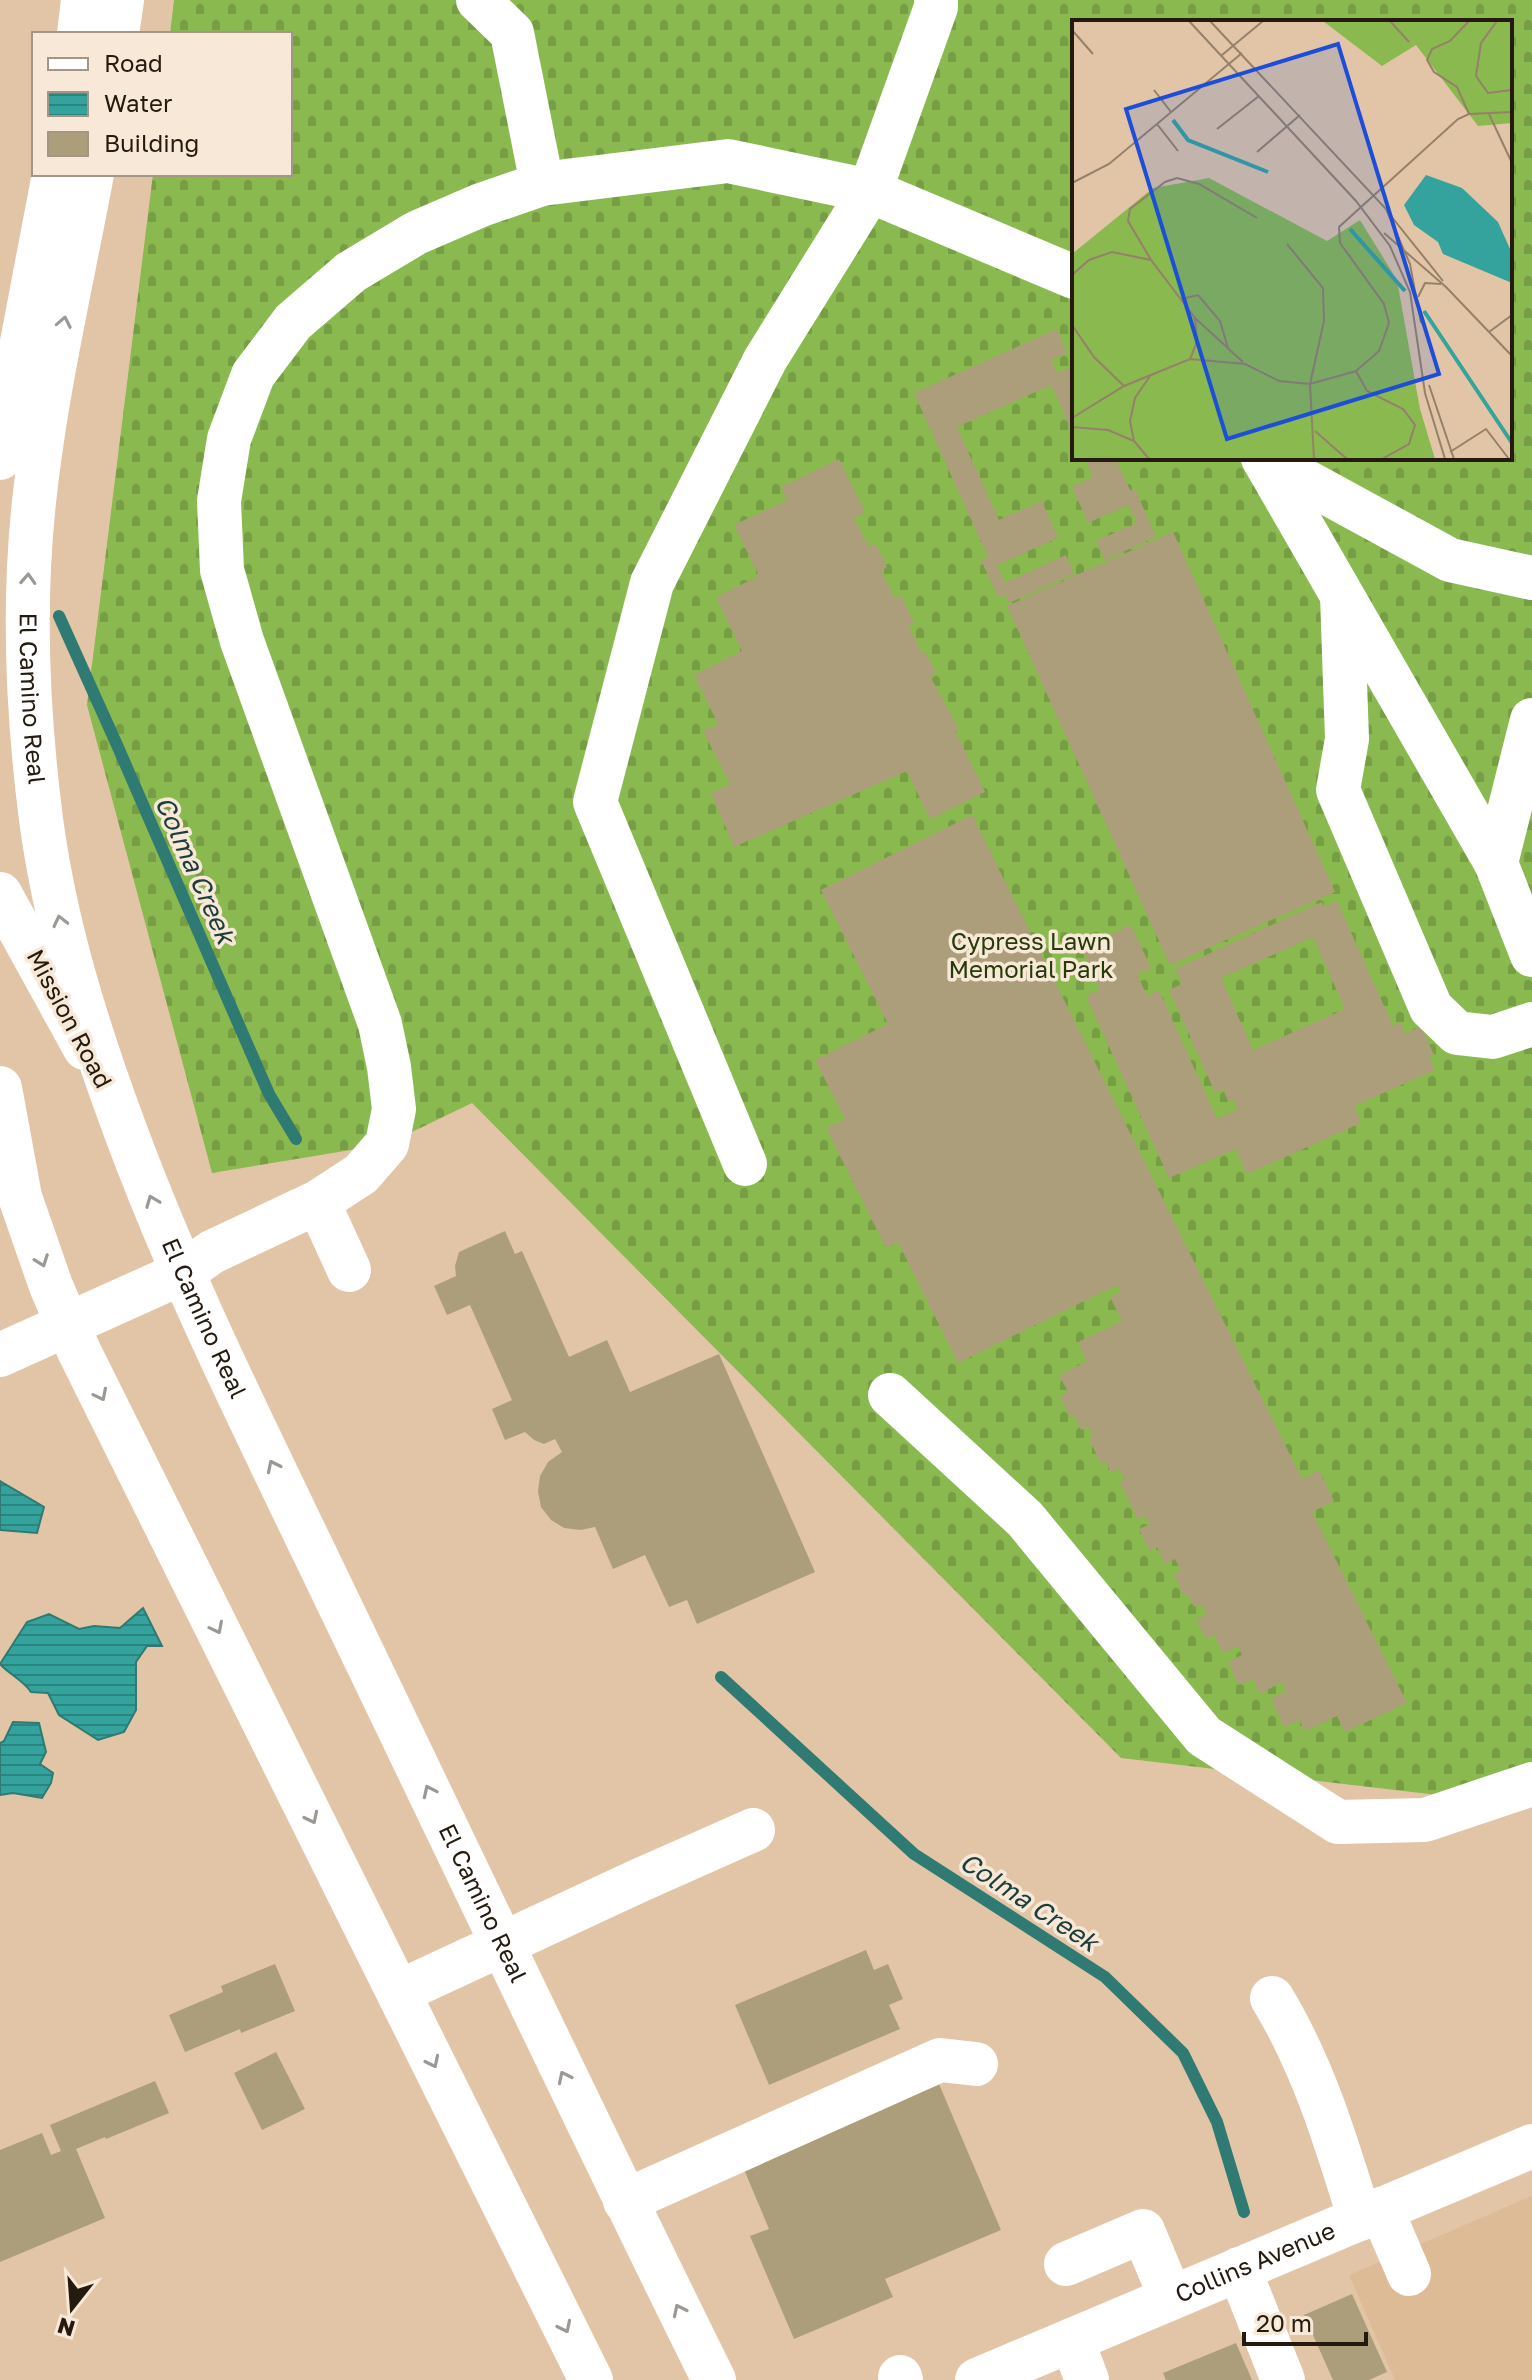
<svg xmlns="http://www.w3.org/2000/svg" width="1532" height="2380" font-family="'Golos Text',sans-serif">
	<style>
		.built { fill: #ddbb96 }
		.cemetery { fill: url(#cemetery-stones); fill-rule: evenodd }
		.water { fill: url(#water-rules); stroke: #2f7a72; stroke-width: 2 }
		.lines { fill: none; stroke-linecap: round; stroke-linejoin: round }
		.stream { stroke: #2f7a72; stroke-width: 12 }
		.building { fill: #ac9e7a; fill-rule: evenodd }
		.minor { stroke: #fff; stroke-width: 44 }
		.major { stroke: #fff; stroke-width: 44 }
		.oneway { stroke: #9c9893 }
		.labels { text-anchor: middle; stroke-width: 7; stroke-linejoin: round; paint-order: stroke }
		.street-label { font-size: 24px; fill: #241a0e; stroke: #f7e8d8 }
		.park-label { font-size: 24px; fill: #263b08; stroke: #f7e8d8 }
		.water-label { font-size: 26px; font-style: italic; fill: #1d3d3b; stroke: #f7e8d8 }
		.inset-river { fill: none; stroke: #34a39d; stroke-width: 4 }
		.inset-road { fill: none; stroke: #958169; stroke-width: 2 }
		.view { fill: #1d4ed8; fill-opacity: 0.15; stroke: #1d4ed8; stroke-width: 4 }
		.inset-edge { fill: none; stroke: #241a0e; stroke-width: 4 }
	</style>
	<defs>
		<pattern id="cemetery-stones" width="16" height="16" patternUnits="userSpaceOnUse" patternTransform="scale(2)"><rect width="16" height="16" fill="#8ab94f"/><path d="M2 7V4a2 2 0 0 1 4 0v3zM10 15v-3a2 2 0 0 1 4 0v3z" fill="#779e44"/></pattern>
		<pattern id="water-rules" width="6" height="5" patternUnits="userSpaceOnUse" patternTransform="scale(2)"><rect width="6" height="5" fill="#34a39d"/><path d="M0 2.5h6" fill="none" stroke="#2c847e"/></pattern>
	</defs>
	<rect width="100%" height="100%" fill="#e1c5a6"/>
	<!-- built -->
	<path class="built" d="M 1532,2196 L 1532,2380 L 1395,2380 L 1349,2275 Z"/>
	<!-- cemetery -->
	<path class="cemetery" d="M 174,0 L 1532,0 L 1532,1799 L 1515,1804 L 1121,1758 L 472,1103 L 387,1144 L 212,1173 L 87,705 L 153,174 L 290,174 L 290,34 L 170,34 ZM 1074,22 L 1510,22 L 1510,458 L 1074,458 Z"/>
	<!-- water -->
	<path class="water" d="M 0,1481 L 44,1507 L 37,1533 L 0,1530 Z
		M 143,1608 L 162,1646 L 147,1646 L 136,1662 L 136,1710 L 124,1732 L 98,1740 L 59,1715 L 48,1693 L 31,1692 C 23,1680 10,1675 0,1664 L 27,1622 L 49,1614 L 79,1629 L 94,1626 L 120,1628 Z
		M 13,1722 L 39,1723 L 46,1752 L 40,1764 L 53,1773 L 51,1783 L 42,1798 L 13,1793 L 0,1795 L 0,1743 L 4,1741 Z"/>
	<g class="lines">
		<!-- stream -->
		<path class="stream" d="M 59,616 L 117,745 L 269,1094 L 296,1139
			M 721,1677 L 914,1854 L 1105,1977 L 1183,2053 L 1217,2122 L 1244,2212"/>
	</g>
	<!-- building -->
	<path class="building" d="M 1057,329 L 1067,353 L 1051,360 L 1057,373 L 1074,366 L 1074,435 L 1051,385 L 957,427 L 999,520 L 1042,501 L 1058,538 L 997,565 L 1005,583 L 1066,555 L 1074,574 L 1009,603 L 1004,594 L 998,597 L 981,560 L 988,557 L 914,393 Z
		M 1085,458 L 1115,458 L 1130,490 L 1135,489 L 1156,537 L 1105,560 L 1096,541 L 1137,523 L 1129,505 L 1088,523 L 1072,487 L 1093,477 Z
		M 839,459 L 865,512 L 854,518 L 869,547 L 876,544 L 887,567 L 881,571 L 895,599 L 901,596 L 914,623 L 908,626 L 922,653 L 925,651 L 936,673 L 930,676 L 959,729 L 955,731 L 985,792 L 930,819 L 907,771 L 734,847 L 711,793 L 730,784 L 703,731 L 718,724 L 694,675 L 742,651 L 716,597 L 759,576 L 734,525 L 787,500 L 781,487 Z
		M 1173,532 L 1335,892 L 1170,965 L 1007,606 Z
		M 972,815 L 1302,1479 L 1319,1470 L 1334,1501 L 1312,1512 L 1407,1703 L 1345,1732 L 1337,1716 L 1305,1731 L 1299,1720 L 1284,1727 L 1271,1699 L 1286,1691 L 1282,1682 L 1260,1694 L 1253,1679 L 1239,1685 L 1228,1662 L 1242,1655 L 1238,1646 L 1223,1653 L 1214,1635 L 1206,1639 L 1196,1620 L 1207,1614 L 1201,1604 L 1194,1607 L 1188,1594 L 1184,1596 L 1174,1574 L 1181,1571 L 1175,1559 L 1165,1564 L 1157,1547 L 1150,1551 L 1139,1529 L 1150,1524 L 1146,1516 L 1138,1519 L 1120,1482 L 1125,1479 L 1119,1469 L 1111,1472 L 1105,1461 L 1101,1464 L 1089,1439 L 1093,1437 L 1088,1427 L 1081,1430 L 1074,1415 L 1070,1417 L 1060,1396 L 1068,1392 L 1059,1375 L 1087,1361 L 1078,1342 L 1122,1321 L 1110,1297 L 1121,1292 L 1117,1285 L 958,1363 L 898,1242 L 886,1248 L 826,1128 L 845,1119 L 815,1060 L 888,1024 L 821,890 Z
		M 1337,901 L 1393,1026 L 1400,1022 L 1405,1034 L 1421,1026 L 1434,1055 L 1429,1057 L 1435,1070 L 1354,1106 L 1361,1123 L 1247,1174 L 1236,1149 L 1169,1178 L 1086,996 L 1100,990 L 1082,948 L 1131,925 L 1151,968 L 1137,974 L 1147,996 L 1159,990 L 1217,1119 L 1238,1109 L 1233,1099 L 1228,1101 L 1223,1089 L 1215,1092 L 1169,990 L 1182,984 L 1175,969 L 1322,902 L 1324,907 ZM 1313,937 L 1345,1009 L 1253,1050 L 1221,978 Z
		M 505,1231 L 515,1254 L 522,1251 L 569,1357 L 607,1340 L 630,1392 L 719,1354 L 815,1572 L 697,1624 L 687,1600 L 669,1607 L 645,1555 L 613,1569 L 595,1527 L 581,1530 L 564,1528 L 551,1520 L 541,1507 L 538,1491 L 540,1476 L 548,1462 L 562,1452 L 555,1439 L 544,1444 L 534,1440 L 525,1432 L 505,1440 L 492,1409 L 512,1400 L 470,1305 L 447,1315 L 434,1286 L 456,1276 L 455,1266 L 459,1252 Z
		M 866,1950 L 874,1970 L 888,1964 L 903,1999 L 889,2005 L 900,2029 L 769,2085 L 735,2005 Z
		M 275,1964 L 295,2011 L 241,2033 L 240,2029 L 185,2052 L 169,2015 L 223,1992 L 221,1986 Z
		M 276,2052 L 305,2109 L 262,2130 L 234,2073 Z
		M 936,2077 L 1001,2230 L 885,2279 L 893,2297 L 794,2339 L 750,2236 L 769,2229 L 740,2160 Z
		M 155,2081 L 169,2113 L 106,2139 L 105,2137 L 76,2149 L 105,2218 L 0,2262 L 0,2150 L 42,2133 L 51,2155 L 61,2151 L 50,2125 Z
		M 1352,2294 L 1387,2372 L 1369,2380 L 1333,2380 L 1304,2315 Z
		M 1236,2343 L 1252,2380 L 1166,2380 L 1163,2373 Z"/>
	<g class="lines">
		<!-- minor -->
		<g class="minor">
			<path d="M 478,0 L 512,33 L 542,184"/>
			<path d="M 1263,458 L 1496,863"/>
			<path d="M 1263,458 L 1450,560 L 1532,578"/>
			<path d="M 1342,596 L 1347,739 L 1338,790 L 1431,1008 L 1457,1033 L 1493,1037 L 1532,1024"/>
			<path d="M 1532,720 L 1496,863 L 1532,955"/>
			<path d="M 0,894 L 85,1048"/>
			<path d="M 745,1164 L 595,802 L 652,583 L 765,360 L 870,191 L 936,7 L 936,0"/>
			<path d="M 318,1202 L 349,1270"/>
			<path d="M 0,1355 L 182,1273 L 212,1252 L 318,1202 L 361,1174 L 387,1144 L 394,1109 L 389,1067 L 380,1024 L 242,641 L 222,570 L 219,501 L 229,439 L 253,375 L 293,322 L 351,272 L 416,233 L 481,205 L 542,184 L 728,161 L 870,191 L 1074,277"/>
			<path d="M 890,1395 L 1025,1519 L 1204,1736 L 1338,1822 L 1425,1820 L 1532,1784"/>
			<path d="M 399,1992 L 638,1881 L 753,1830"/>
			<path d="M 1272,1998 C 1314,2067 1336,2142 1360,2219"/>
			<path d="M 625,2201 L 940,2060 L 976,2064"/>
			<path d="M 1381,2209 L 1409,2274"/>
			<path d="M 1066,2264 L 1143,2231 L 1171,2298"/>
			<path d="M 1239,2269 L 1283,2380"/>
			<path d="M 1072,2340 L 1087,2380"/>
			<path d="M 900,2377 L 901,2380"/>
			<path id="s1" d="M 977,2380 L 1532,2146"/>
		</g>
		<!-- major -->
		<g class="major">
			<path d="M 79,34 L 83,0"/>
			<path d="M 117,34 L 122,0"/>
			<path id="s2" d="M 92,174 C 71,286 44,399 33,512 C 23,614 28,718 41,819 C 55,925 87,1027 124,1127 C 184,1290 263,1445 338,1602 C 463,1861 586,2122 714,2380"/>
			<path d="M 0,458 L 54,174"/>
			<path d="M 0,1088 L 20,1197 L 51,1286 L 79,1351 L 591,2380"/>
		</g>
	</g>
	<!-- one-way arrows -->
	<defs><path id="oneway-chevron" d="M-2-3.5L2.5 0L-2 3.5" fill="none" stroke-width="1.6" stroke-linecap="round" stroke-linejoin="round" transform="scale(2)"/></defs>
	<g class="oneway">
		<use href="#oneway-chevron" transform="translate(64 322) rotate(-79)"/>
		<use href="#oneway-chevron" transform="translate(28 579) rotate(-87)"/>
		<use href="#oneway-chevron" transform="translate(60 921) rotate(-103)"/>
		<use href="#oneway-chevron" transform="translate(152 1201) rotate(-111)"/>
		<use href="#oneway-chevron" transform="translate(42 1261) rotate(70)"/>
		<use href="#oneway-chevron" transform="translate(101 1395) rotate(63)"/>
		<use href="#oneway-chevron" transform="translate(273 1466) rotate(-116)"/>
		<use href="#oneway-chevron" transform="translate(217 1628) rotate(63)"/>
		<use href="#oneway-chevron" transform="translate(429 1791) rotate(-115)"/>
		<use href="#oneway-chevron" transform="translate(312 1818) rotate(64)"/>
		<use href="#oneway-chevron" transform="translate(433 2062) rotate(64)"/>
		<use href="#oneway-chevron" transform="translate(564 2077) rotate(-116)"/>
		<use href="#oneway-chevron" transform="translate(679 2310) rotate(-116)"/>
		<use href="#oneway-chevron" transform="translate(565 2327) rotate(64)"/>
	</g>
	<g class="labels">
		<!-- street labels -->
		<g class="street-label">
			<text dy="8" stroke="none"><textPath href="#s2" startOffset="530">El Camino Real</textPath></text>
			<text transform="translate(69 1019) rotate(62)" y="8">Mission Road</text>
			<text dy="8" stroke="none"><textPath href="#s2" startOffset="1178">El Camino Real</textPath></text>
			<text dy="8" stroke="none"><textPath href="#s2" startOffset="1826">El Camino Real</textPath></text>
			<text dy="8" stroke="none"><textPath href="#s1" startOffset="302">Collins Avenue</textPath></text>
		</g>
		<!-- park labels -->
		<g class="park-label">
			<text x="1031" y="950">Cypress Lawn<tspan x="1031" dy="28">Memorial Park</tspan></text>
		</g>
		<!-- water labels -->
		<g class="water-label">
			<text transform="translate(195 870) rotate(66)" y="9">Colma Creek</text>
			<text transform="translate(1029 1902) rotate(33)" y="9">Colma Creek</text>
		</g>
	</g>
	<!-- overview -->
	<g transform="translate(1072 20)">
		<rect width="440" height="440" fill="#e1c5a6"/>
		<path d="M 251,1 L 440,1 L 440,103 L 406,106 L 344,25 L 310,46 ZM 137,158 L 255,221 L 288,200 L 325,260 L 348,389 L 363,439 L 0,439 L 0,234 L 81,168 Z" fill="#8ab94f"/>
		<path d="M 354,155 L 390,168 L 426,202 L 438,229 L 440,263 L 371,234 L 366,222 L 342,205 L 332,185 Z" fill="#34a39d"/>
		<path class="inset-river" d="M 101,100 L 116,120 L 196,152M 278,209 L 333,271M 352,291 L 440,423"/>
		<path class="inset-road" d="M 117,1 L 284,181 L 318,226 L 338,272 L 353,373 L 373,439M 138,1 L 314,189 L 338,244 L 349,303M 318,1 L 337,22M 425,1 L 409,23 L 404,56 L 416,73 L 440,70M 0,10 L 21,34M 150,35 L 191,1M 82,70 L 99,92M 397,94 L 385,67 L 362,52 L 355,40 L 360,29 L 378,21 L 397,1M 417,94 L 440,143M 85,104 L 106,131M 145,109 L 187,76M 185,132 L 228,95M 0,163 L 37,144 L 170,33M 319,196 L 371,261M 312,213 L 374,267 L 440,336M 215,224 L 251,268 L 252,301 L 238,364 L 242,439M 79,240 L 56,201 L 58,189 L 93,162 L 105,158 L 127,164 L 185,198M 0,255 L 17,240 L 40,232 L 79,240 L 123,298 L 125,322 L 118,339M 346,277 L 353,263 L 369,264M 109,279 L 126,275 L 148,301 L 156,328M 123,298 L 171,342M 0,305 L 22,337 L 52,366M 417,312 L 440,295M 284,351 L 295,371 L 331,389 L 343,405 L 337,424 L 310,439M 357,365 L 382,439M 0,398 L 52,366 L 118,339 L 173,344 L 207,361 L 238,364 L 284,351 L 307,331 L 317,303 L 312,284 L 268,223 L 267,207 L 386,99 L 397,94 L 440,92M 0,407 L 36,410 L 62,421M 243,411 L 275,439M 378,432 L 414,409 L 437,439M 77,439 L 62,421 L 58,401 L 63,378 L 78,356"/>
		<path class="view" d="M 266,24 L 367,354 L 155,419 L 54,89 Z"/>
		<rect width="440" height="440" class="inset-edge"/>
	</g>
	<!-- legend -->
	<rect x="32" y="32" width="260" height="144" fill="#f7e8d8" stroke="#a39687" stroke-width="2"/>
	<rect x="48" y="58" width="40" height="12" fill="#ffffff" stroke="#a39687" stroke-width="2"/>
	<text x="104" y="72" font-size="24" fill="#241a0e">Road</text>
	<rect x="48" y="92" width="40" height="24" fill="url(#water-rules)" stroke="#a39687" stroke-width="2"/>
	<text x="104" y="112" font-size="24" fill="#241a0e">Water</text>
	<rect x="48" y="132" width="40" height="24" fill="#ac9e7a" stroke="#a39687" stroke-width="2"/>
	<text x="104" y="152" font-size="24" fill="#241a0e">Building</text>
	<!-- north arrow -->
	<g transform="translate(72 2308) rotate(197)" stroke="#f7e8d8" stroke-width="6" paint-order="stroke">
	<path d="M0-6L14 30L0 20L-14 30Z" fill="#241a0e"/>
	<text y="-12" font-size="22" font-weight="bold" text-anchor="middle" fill="#241a0e">N</text>
	</g>
	<!-- scale -->
	<path d="M1244 2332v12h122v-12" fill="none" stroke="#241a0e" stroke-width="4"/>
	<text x="1256" y="2332" font-size="24" fill="#241a0e" stroke="#f7e8d8" stroke-width="6" paint-order="stroke">20 m</text>
</svg>
